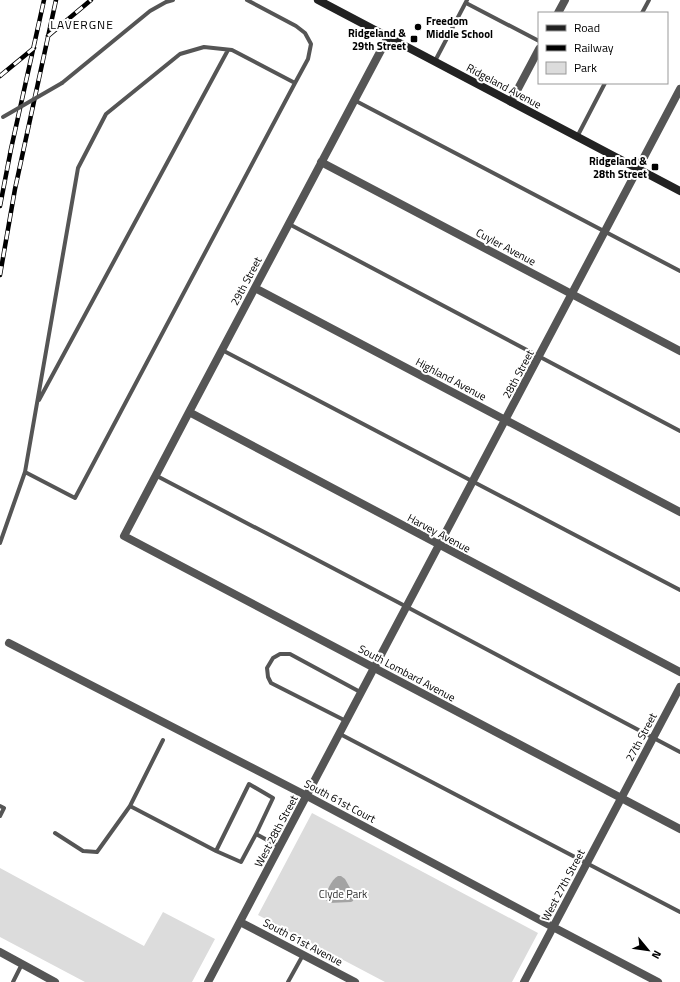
<svg xmlns="http://www.w3.org/2000/svg" width="680" height="982" font-family="'Titillium Web',sans-serif">
	<style>
		.green { fill: #dcdcdc }
		.water { fill: #a3a3a3 }
		.lines { fill: none; stroke-linecap: round; stroke-linejoin: round }
		.lane { stroke: #555; stroke-width: 4 }
		.street { stroke: #555; stroke-width: 8 }
		.secondary { stroke: #222; stroke-width: 8 }
		.rail-casing { stroke: #000; stroke-width: 4.5 }
		.rail { stroke: #fff; stroke-width: 3; stroke-dasharray: 9; stroke-linecap: butt }
		.lane-bridge { stroke: #555; stroke-width: 4 }
		.poi-dot { fill: #000; stroke: #fff; stroke-width: 1.5 }
		.labels { text-anchor: middle; stroke-width: 4; stroke-linejoin: round; paint-order: stroke }
		.poi-label { font-size: 11px; font-weight: bold; fill: #000; stroke: #fff; text-anchor: end }
		.street-label { font-size: 11px; fill: #000; stroke: #fff }
		.park-label { font-size: 11px; fill: #333; stroke: #fff }
		.neighbourhood-label { font-size: 12px; letter-spacing: 1px; fill: #000; stroke: #fff }
	</style>
	<rect width="100%" height="100%" fill="#fff"/>
	<!-- green -->
	<path class="green" d="M 312,813 L 538,933 L 512,982 L 385,982 L 258,915 Z
		M 0,868 L 144,946 L 163,912 L 215,939 L 192,982 L 85,982 L 0,937 Z"/>
	<!-- water -->
	<path class="water" d="M 338,876 L 341,876 L 345,879 L 354,895 L 353,901 L 351,902 L 329,903 L 325,899 C 326,892 331,880 338,876 Z"/>
	<g class="lines">
		<!-- lane -->
		<path class="lane" d="M 247,0 L 296,26 L 305,33 L 311,44 L 308,59 L 295,83
			M 466,3 L 539,41
			M 642,13 L 649,0
			M 435,61 L 467,0
			M 62,83 L 150,11 L 166,2 L 173,0
			M 354,100 L 680,271
			M 577,137 L 605,83
			M 289,224 L 680,431
			M 222,350 L 680,590
			M 39,400 L 228,50
			M 155,475 L 407,607 L 680,752
			M 0,543 L 25,472 L 78,168 L 106,114 L 180,54 L 204,47 L 232,50 L 295,83 L 75,498 L 25,472
			M 346,721 L 271,683 L 268,677 L 267,668 L 273,658 L 280,654 L 290,654 L 362,693
			M 340,734 L 680,912
			M 163,740 L 130,806 L 216,851 L 241,862 L 256,834
			M 0,806 L 4,808 L 0,816
			M 55,833 L 83,851 L 97,852 L 130,806
			M 216,851 L 249,784 L 273,798 L 256,834 L 280,847
			M 13,982 L 22,964
			M 288,982 L 303,955"/>
		<!-- street -->
		<path class="street" d="M 558,13 L 565,0
			M 388,37 L 189,412 L 124,536 L 680,829
			M 511,102 L 539,49
			M 321,162 L 680,351
			M 255,288 L 680,512
			M 189,412 L 680,672
			M 9,643 L 307,796 L 553,927 L 658,982
			M 240,922 L 355,982
			M 0,952 L 55,982
			M 208,982 L 680,89
			M 524,982 L 680,687"/>
		<!-- secondary -->
		<path class="secondary" d="M 318,0 L 680,191"/>
		<!-- rail casing -->
		<g class="rail-casing">
			<path id="rail" d="M 48,36 L 91,0
				M 0,76 L 34,48
				M 0,206 L 11,149 L 44,0
				M 0,275 L 15,189 L 56,0"/>
		</g>
		<!-- rail -->
		<use href="#rail" class="rail"/>
		<!-- lane-bridge -->
		<path class="lane-bridge" d="M 3,117 L 62,83"/>
	</g>
	<!-- markers -->
	<g class="poi-dot">
		<circle cx="418" cy="27" r="4"/>
		<rect x="410" y="35" width="8" height="8" rx="2"/>
		<rect x="651" y="163" width="8" height="8" rx="2"/>
	</g>
	<g class="labels">
		<!-- poi labels -->
		<g class="poi-label">
			<text x="426" y="25" text-anchor="start">Freedom<tspan x="426" dy="13">Middle School</tspan></text>
			<text x="406" y="37">Ridgeland &amp;<tspan x="406" dy="13">29th Street</tspan></text>
			<text x="647" y="165">Ridgeland &amp;<tspan x="647" dy="13">28th Street</tspan></text>
		</g>
		<!-- street labels -->
		<g class="street-label">
			<text transform="translate(504 86) rotate(28)" y="4">Ridgeland Avenue</text>
			<text transform="translate(506 247) rotate(28)" y="4">Cuyler Avenue</text>
			<text transform="translate(246 281) rotate(-62)" y="4">29th Street</text>
			<text transform="translate(518 374) rotate(-62)" y="4">28th Street</text>
			<text transform="translate(451 379) rotate(28)" y="4">Highland Avenue</text>
			<text transform="translate(439 533) rotate(28)" y="4">Harvey Avenue</text>
			<text transform="translate(407 673) rotate(28)" y="4">South Lombard Avenue</text>
			<text transform="translate(641 737) rotate(-62)" y="4">27th Street</text>
			<text transform="translate(340 801) rotate(28)" y="4">South 61st Court</text>
			<text transform="translate(276 831) rotate(-62)" y="4">West 28th Street</text>
			<text transform="translate(563 885) rotate(-62)" y="4">West 27th Street</text>
			<text transform="translate(303 942) rotate(28)" y="4">South 61st Avenue</text>
		</g>
		<!-- park labels -->
		<g class="park-label">
			<text x="343" y="898">Clyde Park</text>
		</g>
		<!-- neighbourhood labels -->
		<g class="neighbourhood-label">
			<text x="82" y="29">LAVERGNE</text>
		</g>
	</g>
	<!-- legend -->
	<rect x="538" y="12" width="130" height="72" fill="#ffffff" stroke="#999999"/>
	<rect x="546" y="25" width="20" height="6" fill="#222222" stroke="#999999"/>
	<text x="574" y="32" font-size="12" fill="#000000">Road</text>
	<rect x="546" y="45" width="20" height="6" fill="#000000" stroke="#999999"/>
	<text x="574" y="52" font-size="12" fill="#000000">Railway</text>
	<rect x="546" y="62" width="20" height="12" fill="#dcdcdc" stroke="#999999"/>
	<text x="574" y="72" font-size="12" fill="#000000">Park</text>
	<!-- north arrow -->
	<g transform="translate(648 950) rotate(119)" stroke="#ffffff" stroke-width="3" paint-order="stroke">
	<path d="M0-3L7 15L0 10L-7 15Z" fill="#000000"/>
	<text y="-6" font-size="11" font-weight="bold" text-anchor="middle" fill="#000000">N</text>
	</g>
</svg>
